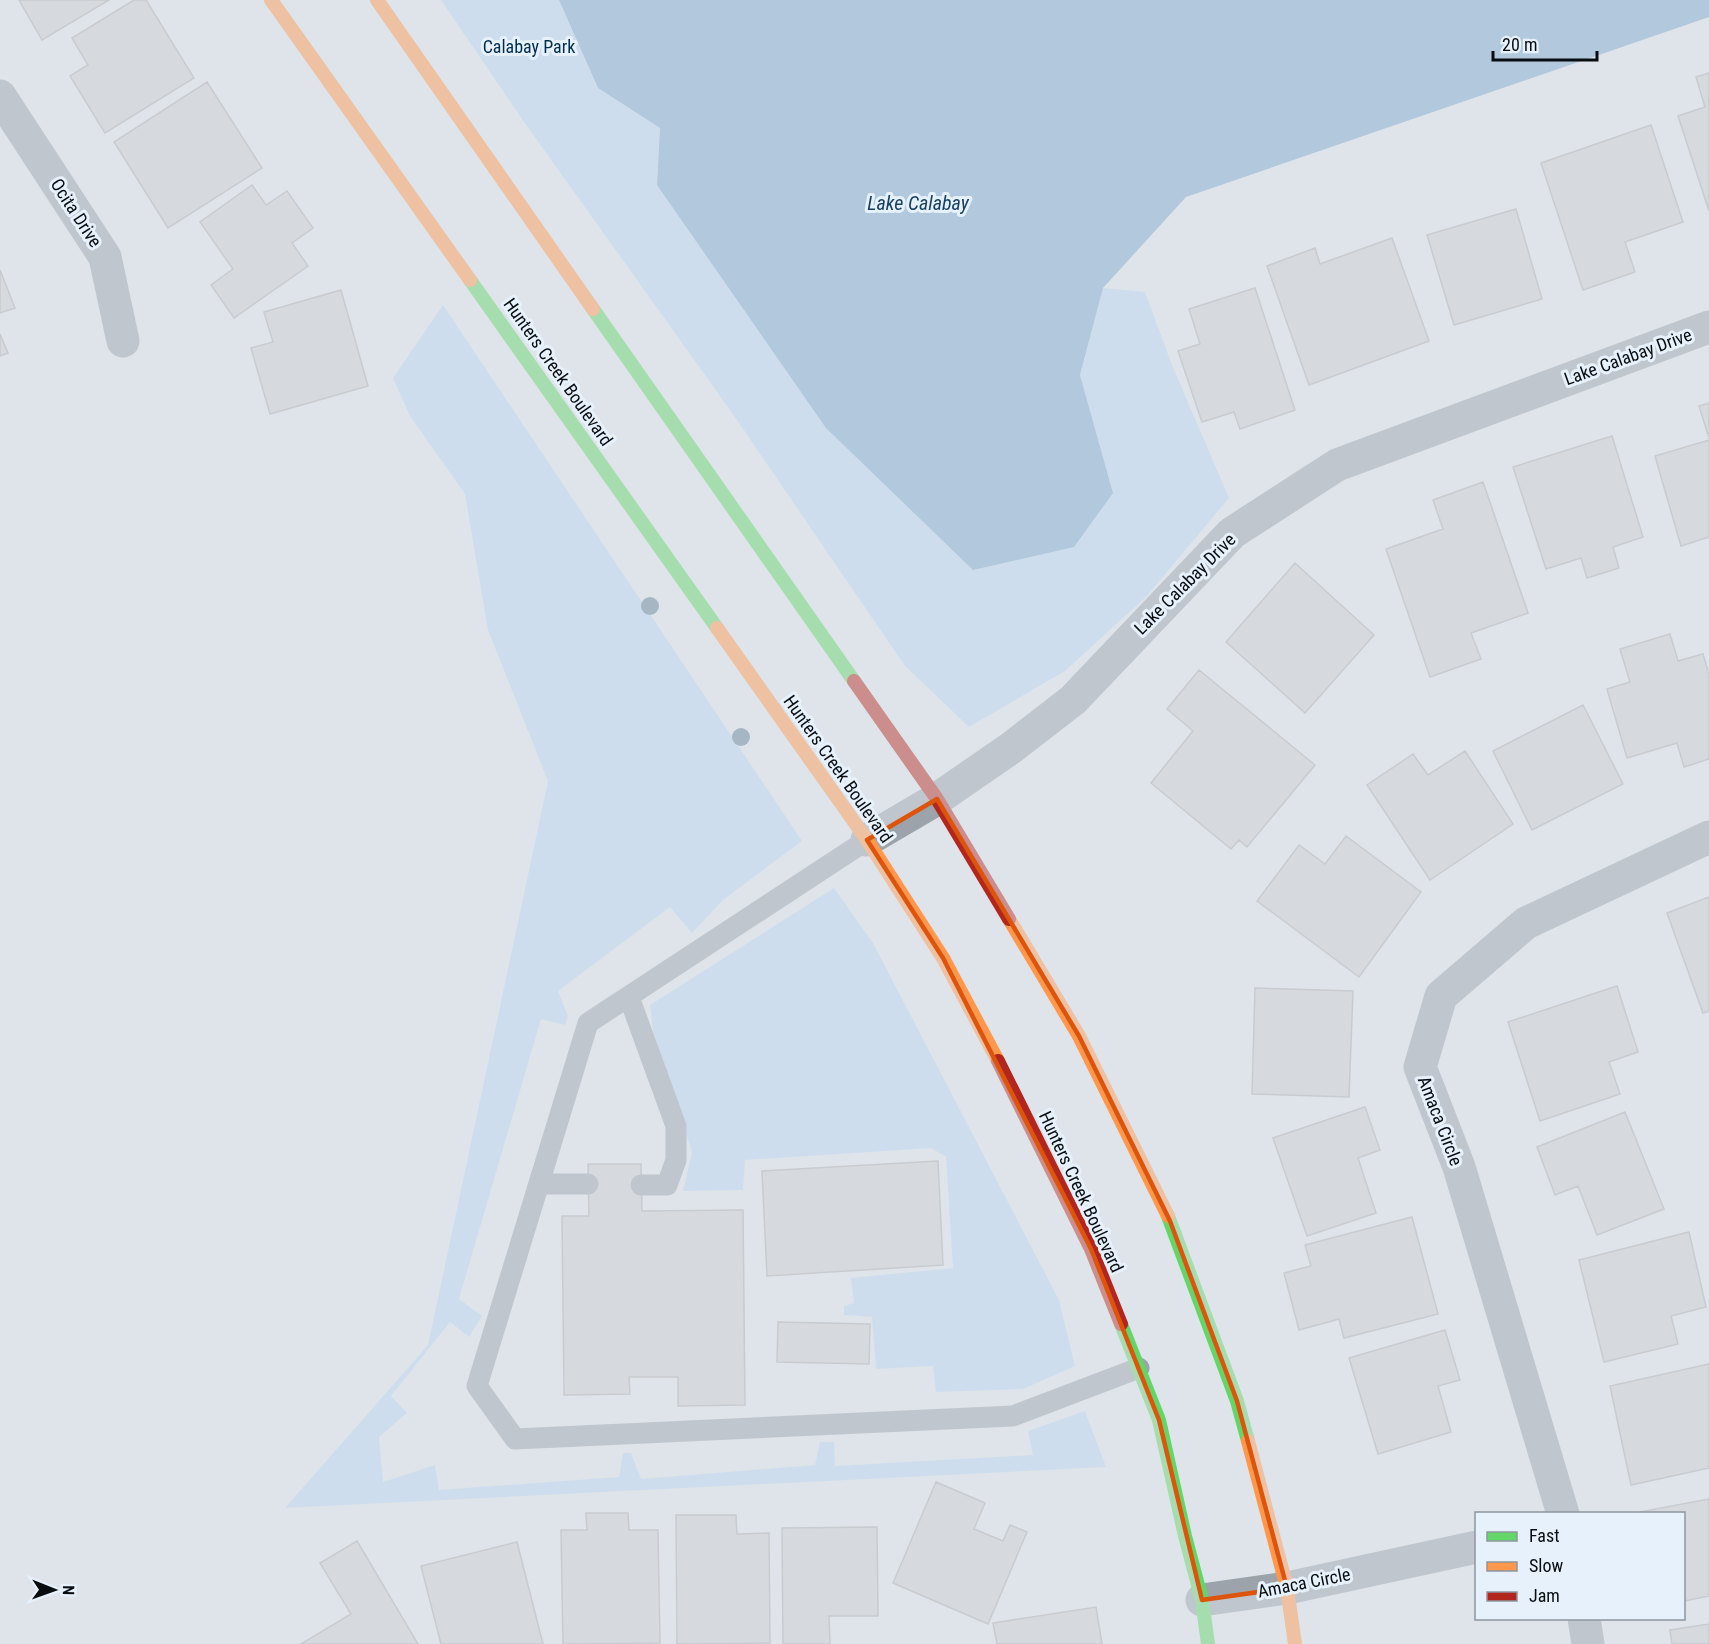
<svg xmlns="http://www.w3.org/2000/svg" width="1709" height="1644" font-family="'Roboto Condensed',sans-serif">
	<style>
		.green { fill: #bbd6f1 }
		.water { fill: #7da6cc }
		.building { fill: #ccccce; stroke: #aeaeb0; stroke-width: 1.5 }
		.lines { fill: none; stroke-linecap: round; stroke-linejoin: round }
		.lane { stroke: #9ca3ab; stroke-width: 21 }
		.street { stroke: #9ca3ab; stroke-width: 33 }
		.fast { stroke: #63d668; stroke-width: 14 }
		.slow { stroke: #ff974d; stroke-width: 14 }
		.jam { stroke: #b3261e; stroke-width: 14 }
		.tree { fill: #647f95 }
		.marked { fill: none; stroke: #dd550c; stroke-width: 4.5; stroke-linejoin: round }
		.labels { text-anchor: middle; stroke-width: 6; stroke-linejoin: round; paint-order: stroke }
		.park-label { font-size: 18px; fill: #012d4f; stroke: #e7f1fc }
		.street-label { font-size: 18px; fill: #090d10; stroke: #e7f1fc }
		.water-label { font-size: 20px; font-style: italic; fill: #174064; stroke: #e7f1fc }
	</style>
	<rect width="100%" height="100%" fill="#dee4ea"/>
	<!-- green -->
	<path class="green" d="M 441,0 L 559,0 L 598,88 L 660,128 L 657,185 L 1113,493 L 1080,375 L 1103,288 L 1145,292 L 1172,365 L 1229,498 L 1146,597 L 1065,671 L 969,727 L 905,666 L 730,410 L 524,122 Z
		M 443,305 L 802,841 L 723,900 L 692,933 L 670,907 L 558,991 L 568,1016 L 565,1025 L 541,1019 L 459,1299 L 482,1316 L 469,1337 L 450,1322 L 391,1396 L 407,1413 L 379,1437 L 383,1482 L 435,1465 L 439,1490 L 619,1477 L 623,1453 L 631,1453 L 641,1479 L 815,1465 L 820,1442 L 834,1442 L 835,1466 L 1033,1455 L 1028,1431 L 1085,1411 L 1106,1467 L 285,1508 L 428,1345 L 548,781 L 488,630 L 465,494 L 410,416 L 393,378 Z
		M 834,888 L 873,943 L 1059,1300 L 1075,1366 L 1023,1389 L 936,1392 L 933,1366 L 876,1369 L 872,1317 L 844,1315 L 844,1306 L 854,1303 L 851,1278 L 953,1268 L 946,1157 L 931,1148 L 745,1160 L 743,1190 L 683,1191 L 692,1152 L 653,1031 L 650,1005 Z"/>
	<!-- water -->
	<path class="water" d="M 559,0 L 1709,0 L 1709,17 L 1186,197 L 1103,288 L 1080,375 L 1113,493 L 1074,547 L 973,570 L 826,428 L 657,185 L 660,128 L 598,88 Z"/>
	<!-- building -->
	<path class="building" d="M 19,0 L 109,0 L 42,40 Z
		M 134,0 L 146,0 L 194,78 L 105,133 L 70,76 L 88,65 L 72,38 Z
		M 1709,73 L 1709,211 L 1678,116 L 1705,107 L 1696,77 Z
		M 207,82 L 262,168 L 168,228 L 114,142 Z
		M 1651,125 L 1683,222 L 1625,242 L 1635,272 L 1583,290 L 1541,163 Z
		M 252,185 L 266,205 L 287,191 L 313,228 L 292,243 L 308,266 L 234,318 L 211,285 L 233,269 L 200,222 Z
		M 1516,209 L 1542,299 L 1454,325 L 1427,235 Z
		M 1392,238 L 1429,341 L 1309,385 L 1267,266 L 1315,248 L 1320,264 Z
		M 0,270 L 15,308 L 0,313 Z
		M 1255,288 L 1295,410 L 1240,429 L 1234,412 L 1202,422 L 1178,351 L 1200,344 L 1189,309 Z
		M 341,290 L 368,386 L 270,414 L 251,348 L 273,342 L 264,312 Z
		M 0,334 L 8,353 L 0,356 Z
		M 1709,403 L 1709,438 L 1699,406 Z
		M 1612,436 L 1643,537 L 1613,547 L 1619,568 L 1587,578 L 1581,558 L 1546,569 L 1513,467 Z
		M 1709,440 L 1709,537 L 1681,546 L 1655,456 Z
		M 1483,482 L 1528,613 L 1471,633 L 1481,659 L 1430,677 L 1386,549 L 1443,529 L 1433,500 Z
		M 1295,563 L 1374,635 L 1305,713 L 1226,642 Z
		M 1670,634 L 1678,661 L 1703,654 L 1709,674 L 1709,759 L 1684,767 L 1677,743 L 1627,758 L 1607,689 L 1630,682 L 1620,649 Z
		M 1199,670 L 1315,765 L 1247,847 L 1239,840 L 1231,849 L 1151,783 L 1193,731 L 1167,709 Z
		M 1583,705 L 1623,784 L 1532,830 L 1493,751 Z
		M 1465,751 L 1513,824 L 1430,880 L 1367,785 L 1413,754 L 1428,775 Z
		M 1346,836 L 1421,892 L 1359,977 L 1257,901 L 1299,845 L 1325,864 Z
		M 1709,897 L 1709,1011 L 1703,1013 L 1667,913 Z
		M 1617,986 L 1638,1052 L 1609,1062 L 1620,1094 L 1540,1121 L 1508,1022 Z
		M 1255,988 L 1353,991 L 1349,1097 L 1252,1094 Z
		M 1365,1107 L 1380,1150 L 1358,1158 L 1376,1213 L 1307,1236 L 1273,1138 Z
		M 1625,1112 L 1664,1209 L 1597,1235 L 1578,1186 L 1555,1195 L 1537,1147 Z
		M 938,1161 L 943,1265 L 767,1276 L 762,1171 Z
		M 588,1164 L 641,1164 L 642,1211 L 743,1210 L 745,1405 L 678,1406 L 678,1377 L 629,1377 L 630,1394 L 564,1395 L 562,1216 L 589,1216 Z
		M 1412,1217 L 1438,1314 L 1344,1338 L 1339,1319 L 1299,1330 L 1284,1273 L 1311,1266 L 1305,1245 Z
		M 1689,1232 L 1706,1307 L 1671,1316 L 1678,1344 L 1604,1362 L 1579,1260 Z
		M 778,1322 L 870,1324 L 869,1364 L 777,1362 Z
		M 1445,1330 L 1460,1380 L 1438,1386 L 1451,1432 L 1378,1454 L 1349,1358 Z
		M 1709,1364 L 1709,1468 L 1631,1485 L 1610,1386 Z
		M 936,1482 L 985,1503 L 974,1529 L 1003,1541 L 1010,1525 L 1027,1532 L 988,1624 L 893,1583 Z
		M 1709,1499 L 1709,1596 L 1684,1601 L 1684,1514 L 1640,1512 Z
		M 586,1513 L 628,1513 L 629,1530 L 658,1530 L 660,1643 L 563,1644 L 561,1530 L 587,1530 Z
		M 676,1515 L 736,1515 L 737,1534 L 769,1533 L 770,1643 L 677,1644 Z
		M 877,1527 L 878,1616 L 829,1616 L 830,1644 L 783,1644 L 782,1528 Z
		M 357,1541 L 418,1644 L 301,1644 L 351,1614 L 320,1563 Z
		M 517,1542 L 543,1644 L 441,1644 L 421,1566 Z
		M 1096,1607 L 1102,1644 L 997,1644 L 993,1623 Z
		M 1709,1624 L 1709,1644 L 1672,1644 L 1670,1630 Z"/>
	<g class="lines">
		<!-- lane -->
		<path class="lane" d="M 867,840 L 588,1023 L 477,1386 L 515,1439 L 1013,1416 L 1139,1368
			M 629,997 L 676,1126 L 676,1160 L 667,1185 L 641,1185
			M 539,1184 L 588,1184"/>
		<!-- street -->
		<path class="street" d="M 0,96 L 105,257 L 123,341
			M 867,840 L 937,799 L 1011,748 L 1073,700 L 1232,533 L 1337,465 L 1709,327
			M 1563,1514 L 1459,1167 L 1420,1067 L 1441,996 L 1526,923 L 1709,837
			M 1202,1600 L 1287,1588 L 1476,1547
			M 1584,1618 L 1588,1644"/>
		<!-- fast -->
		<path class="fast" d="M 470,280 L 717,628
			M 593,309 L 854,681
			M 1168,1216 L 1237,1401 L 1248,1441
			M 1121,1324 L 1159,1420 L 1185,1536 L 1202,1600 L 1208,1644"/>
		<!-- slow -->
		<path class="slow" d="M 271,0 L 470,280
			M 377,0 L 593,309
			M 717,628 L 867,840 L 943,958 L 998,1061
			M 1009,919 L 1079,1036 L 1168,1216
			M 1248,1441 L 1287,1588 L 1295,1644"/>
		<!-- jam -->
		<path class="jam" d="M 854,681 L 937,799 L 1009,919
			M 998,1061 L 1091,1249 L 1121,1324"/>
	</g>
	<!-- trees -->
	<g class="tree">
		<circle cx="650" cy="606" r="9"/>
		<circle cx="741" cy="737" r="9"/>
	</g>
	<!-- marked area -->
	<path d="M0 0H1709V1644H0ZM 937,799 L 1079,1036 L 1170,1221 L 1237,1401 L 1287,1588 L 1202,1600 L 1159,1420 L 1091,1249 L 943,958 L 867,840 Z" fill="#dee4ea" fill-opacity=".55" fill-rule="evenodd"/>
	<path class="marked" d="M 937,799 L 1079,1036 L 1170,1221 L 1237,1401 L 1287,1588 L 1202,1600 L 1159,1420 L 1091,1249 L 943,958 L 867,840 Z"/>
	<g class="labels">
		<!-- park labels -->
		<g class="park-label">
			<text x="529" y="53">Calabay Park</text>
		</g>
		<!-- street labels -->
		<g class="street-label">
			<text transform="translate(76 213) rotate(57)" y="6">Ocita Drive</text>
			<text transform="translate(1628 357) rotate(-20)" y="6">Lake Calabay Drive</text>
			<text transform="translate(558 372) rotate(55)" y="6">Hunters Creek Boulevard</text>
			<text transform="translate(1185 584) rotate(-45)" y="6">Lake Calabay Drive</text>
			<text transform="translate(838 769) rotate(55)" y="6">Hunters Creek Boulevard</text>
			<text transform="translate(1440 1121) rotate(69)" y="6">Amaca Circle</text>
			<text transform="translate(1081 1192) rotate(65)" y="6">Hunters Creek Boulevard</text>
			<text transform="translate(1304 1583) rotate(-11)" y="6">Amaca Circle</text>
		</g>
		<!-- water labels -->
		<g class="water-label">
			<text x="918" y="210">Lake Calabay</text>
		</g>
	</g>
	<!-- legend -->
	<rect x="1475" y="1512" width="210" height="108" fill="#e7f1fc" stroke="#8e969e" stroke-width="1.5"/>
	<rect x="1487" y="1532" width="30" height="9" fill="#63d668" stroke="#8e969e" stroke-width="1.5"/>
	<text x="1529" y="1542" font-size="18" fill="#090d10">Fast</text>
	<rect x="1487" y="1562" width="30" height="9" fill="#ff974d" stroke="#8e969e" stroke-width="1.5"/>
	<text x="1529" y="1572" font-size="18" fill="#090d10">Slow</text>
	<rect x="1487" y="1592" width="30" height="9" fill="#b3261e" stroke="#8e969e" stroke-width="1.5"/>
	<text x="1529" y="1602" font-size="18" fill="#090d10">Jam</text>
	<!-- north arrow -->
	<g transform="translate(54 1590) rotate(91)" stroke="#e7f1fc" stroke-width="4.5" paint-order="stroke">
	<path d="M0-4.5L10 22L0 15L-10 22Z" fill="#090d10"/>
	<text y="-9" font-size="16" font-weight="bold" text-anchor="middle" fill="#090d10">N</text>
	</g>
	<!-- scale -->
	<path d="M1493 51v9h104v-9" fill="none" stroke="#090d10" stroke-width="3"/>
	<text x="1502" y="51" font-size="18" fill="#090d10" stroke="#e7f1fc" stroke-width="4.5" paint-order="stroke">20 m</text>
</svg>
